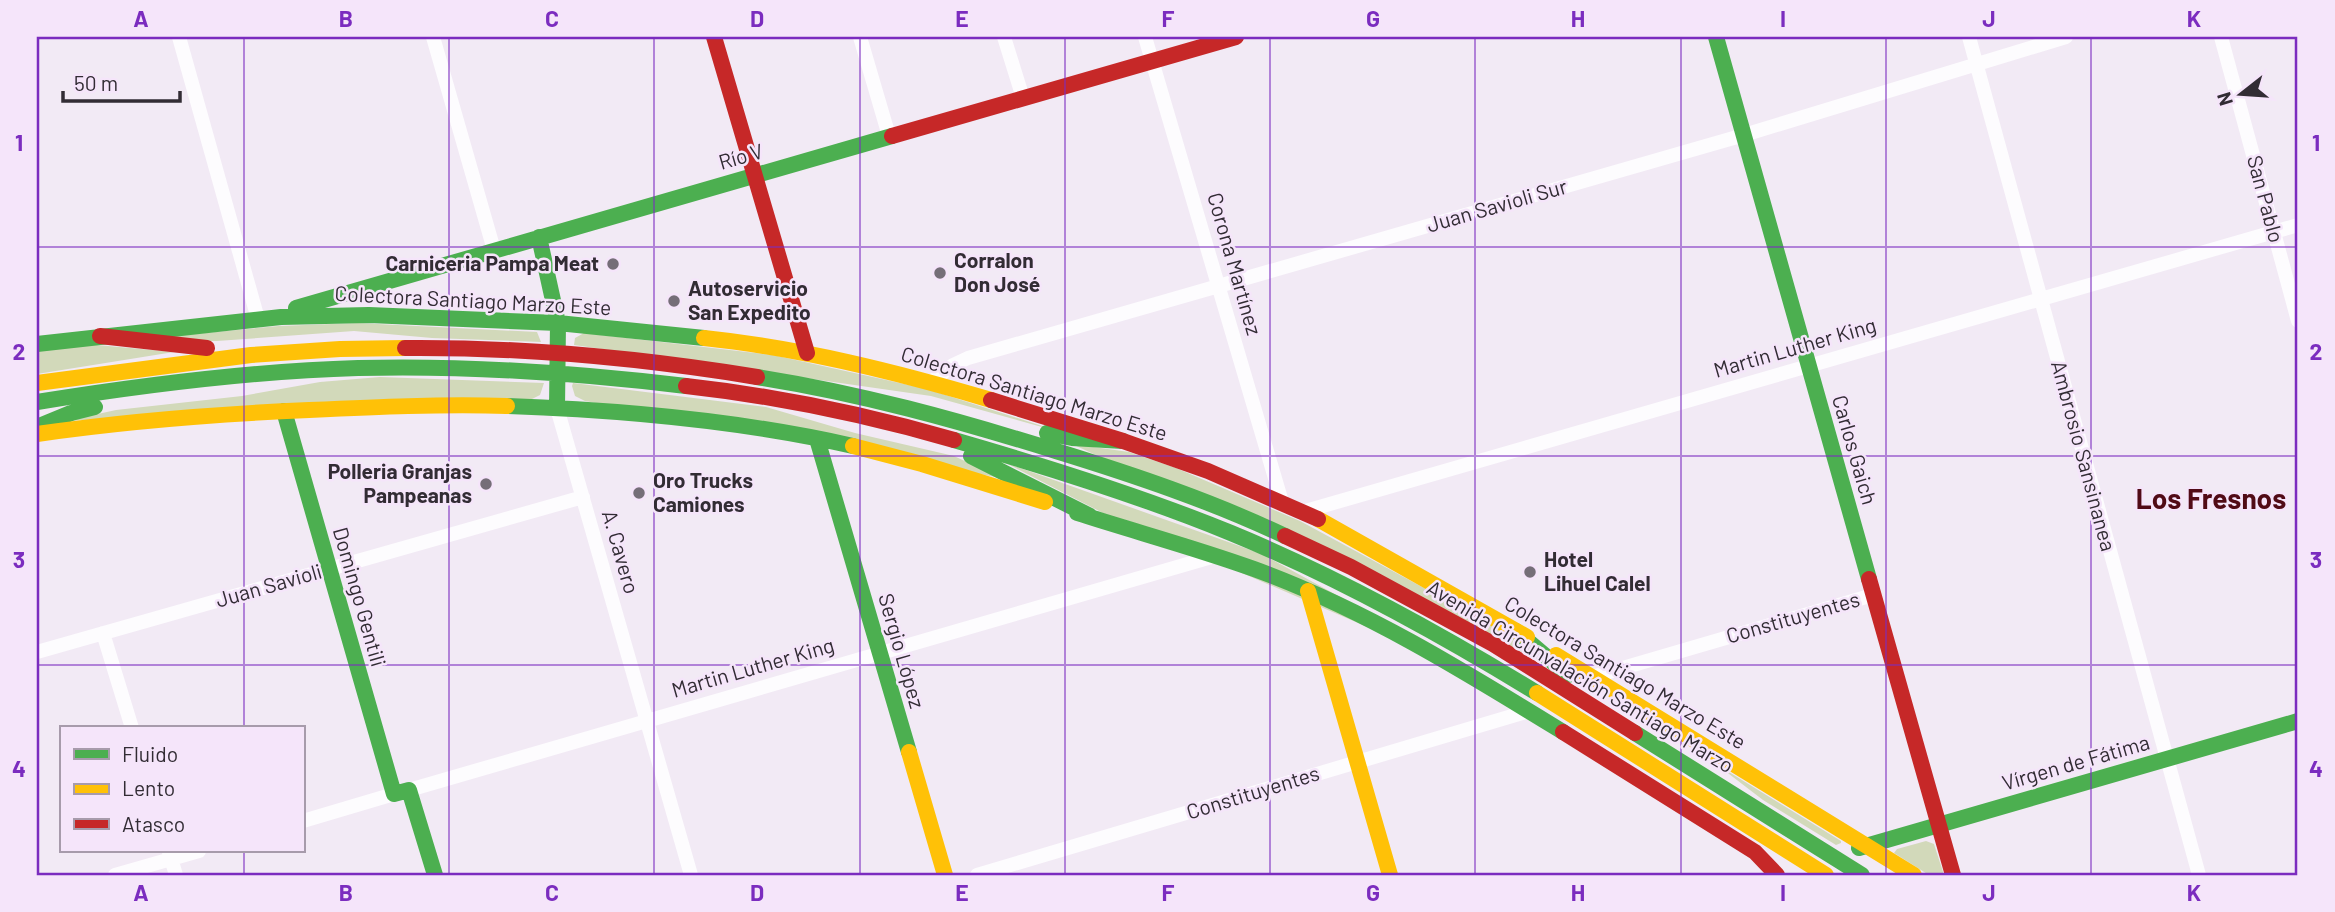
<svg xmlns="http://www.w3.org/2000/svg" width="2335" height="912" font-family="Barlow,sans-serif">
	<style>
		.green { fill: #d2d9ba }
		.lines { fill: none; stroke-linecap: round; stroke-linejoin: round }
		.street { stroke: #fdfcfe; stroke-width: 14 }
		.fast { stroke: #4caf50; stroke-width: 16 }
		.slow { stroke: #ffc107; stroke-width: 16 }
		.jam { stroke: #c62828; stroke-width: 16 }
		.grid { fill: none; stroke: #7b2cbf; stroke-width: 2; stroke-opacity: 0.55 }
		.poi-dot { fill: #756e78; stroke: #f5e5fa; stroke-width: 2.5 }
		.labels { text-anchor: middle; stroke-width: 5; stroke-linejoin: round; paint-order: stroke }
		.street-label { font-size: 21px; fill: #322c34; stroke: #f5e5fa }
		.poi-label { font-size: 21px; font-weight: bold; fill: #322c34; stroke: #f5e5fa; text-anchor: start }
		.district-label { font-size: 28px; font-weight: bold; fill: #510b16; stroke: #f5e5fa }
		.neatline { fill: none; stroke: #7b2cbf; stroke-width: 2.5 }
		.grid-label { font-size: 23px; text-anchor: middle; font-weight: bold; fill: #7b2cbf }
	</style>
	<rect width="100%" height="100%" fill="#f2eaf5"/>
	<!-- green -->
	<path class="green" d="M 358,323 L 537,332 L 541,342 L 432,338 L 354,331 L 217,341 L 199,341 L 172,336 L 279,326 Z
		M 584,333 L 773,355 L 927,389 L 1067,434 L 931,396 L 574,345 L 575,338 Z
		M 86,344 L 174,352 L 37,374 L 37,351 Z
		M 380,377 L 544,383 L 540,395 L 532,399 L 66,421 L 116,410 L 242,396 L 320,382 Z
		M 573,383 L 766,407 L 855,433 L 954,456 L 1001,478 L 585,401 L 575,396 L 572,386 Z
		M 1072,444 L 1129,452 L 1176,468 L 1300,521 L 1500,629 L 1548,664 Z
		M 1006,463 L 1262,554 L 1497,683 L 1103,513 Z
		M 1716,764 L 1841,841 L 1841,843 L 1836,845 L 1763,800 Z
		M 1926,841 L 1934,844 L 1944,875 L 1929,875 L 1894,853 L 1897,849 Z"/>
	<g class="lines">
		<!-- street -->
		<path class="street" d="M 179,37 L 258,319
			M 433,37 L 494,250
			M 860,37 L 889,136
			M 1004,37 L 1023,98
			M 1145,37 L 1282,502
			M 1969,37 L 2199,875
			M 2221,37 L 2298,321
			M 931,382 L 953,365 L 968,358 L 1744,135 L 2066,37
			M 557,408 L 691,875
			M 1302,512 L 2298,225
			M 103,633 L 132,728
			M 37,652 L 583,497
			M 1592,677 L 1873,595
			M 409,790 L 1215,556
			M 303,821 L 394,794
			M 169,852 L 176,875
			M 115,875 L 199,851
			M 977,875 L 1529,711"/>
		<!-- fast -->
		<path class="fast" d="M 1716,37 L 1869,579
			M 539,237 L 558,323 L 557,408
			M 296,308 L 892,136
			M 37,344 L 281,317 L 369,315 L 558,323 L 704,338
			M 757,377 C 859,393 957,420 1056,451 C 1134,475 1211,501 1285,536
			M 37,402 C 143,385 251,371 358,368 C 468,365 577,373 686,386
			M 507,406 C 623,410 739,420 853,446
			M 284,411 L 394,794 L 409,790 L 435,875
			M 37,427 L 71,413 L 95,407
			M 1047,433 L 1072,438 L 1123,441
			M 817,439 L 909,752
			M 954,440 C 1048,467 1141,496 1231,533 C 1338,577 1439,633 1537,693
			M 971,456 L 1090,516
			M 1077,513 C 1136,532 1196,548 1254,569 C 1364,609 1464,671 1563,732
			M 1516,631 L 1568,675
			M 1635,733 L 1862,875
			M 1859,848 L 2298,721"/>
		<!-- slow -->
		<path class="slow" d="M 704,338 C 801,348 897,372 991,400
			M 37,383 L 251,355 L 340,349 L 405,348
			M 37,434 C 127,421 218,414 309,410 C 375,407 441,404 507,406
			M 853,446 L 922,464 L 1045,502
			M 1318,519 L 1527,637
			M 1308,591 L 1390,875
			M 1556,655 L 1914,875
			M 1537,693 L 1826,875
			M 909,752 L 945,875"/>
		<!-- jam -->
		<path class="jam" d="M 714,37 L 807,353
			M 892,136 L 1236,37
			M 100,336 L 207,348
			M 405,348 C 522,347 641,358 757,377
			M 686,386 C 776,396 867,415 954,440
			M 991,400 L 1123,441 L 1208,471 L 1318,519
			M 1285,536 L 1351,567 L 1493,644 L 1635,733
			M 1869,579 L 1953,875
			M 1563,732 L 1755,852 L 1777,875"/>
	</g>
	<!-- grid -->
	<path class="grid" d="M 244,37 L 244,728M 449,37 L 449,875M 654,37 L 654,875M 860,37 L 860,875M 1065,37 L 1065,875M 1270,37 L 1270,875M 1475,37 L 1475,875M 1681,37 L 1681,875M 1886,37 L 1886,875M 2091,37 L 2091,875M 37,247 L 2298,247M 37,456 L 2298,456M 37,665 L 2298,665M 244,851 L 244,875"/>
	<!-- markers -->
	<g class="poi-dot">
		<circle cx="613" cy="264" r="7"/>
		<circle cx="940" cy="273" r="7"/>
		<circle cx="674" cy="301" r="7"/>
		<circle cx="486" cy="484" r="7"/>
		<circle cx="639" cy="493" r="7"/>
		<circle cx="1530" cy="572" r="7"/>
	</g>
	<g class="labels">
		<!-- street labels -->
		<g class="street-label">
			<text transform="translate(741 157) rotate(-16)" y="7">Río V</text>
			<text transform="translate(2265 199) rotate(75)" y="7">San Pablo</text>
			<text transform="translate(1497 206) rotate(-16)" y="7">Juan Savioli Sur</text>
			<text transform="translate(1234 264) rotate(74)" y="7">Corona Martínez</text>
			<text transform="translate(473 301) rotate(3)" y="7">Colectora Santiago Marzo Este</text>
			<text transform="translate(1795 348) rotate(-16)" y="7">Martin Luther King</text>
			<text transform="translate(1034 394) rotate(17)" y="7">Colectora Santiago Marzo Este</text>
			<text transform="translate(1854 450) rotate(74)" y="7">Carlos Gaich</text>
			<text transform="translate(2083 456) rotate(75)" y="7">Ambrosio Sansinanea</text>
			<text transform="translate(620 552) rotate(74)" y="7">A. Cavero</text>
			<text transform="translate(269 586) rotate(-16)" y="7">Juan Savioli</text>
			<text transform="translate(359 597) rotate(74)" y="7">Domingo Gentili</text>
			<text transform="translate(1793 618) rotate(-16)" y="7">Constituyentes</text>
			<text transform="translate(901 651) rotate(74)" y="7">Sergio López</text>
			<text transform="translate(753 668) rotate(-16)" y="7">Martin Luther King</text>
			<text transform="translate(1625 673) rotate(31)" y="7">Colectora Santiago Marzo Este</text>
			<text transform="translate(1580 677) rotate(31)" y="7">Avenida Circunvalación Santiago Marzo</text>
			<text transform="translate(2076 763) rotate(-16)" y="7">Vírgen de Fátima</text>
			<text transform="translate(1253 793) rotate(-17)" y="7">Constituyentes</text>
		</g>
		<!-- poi labels -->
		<g class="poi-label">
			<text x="954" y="268">Corralon<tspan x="954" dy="24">Don José</tspan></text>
			<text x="599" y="271" text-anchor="end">Carniceria Pampa Meat</text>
			<text x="688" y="296">Autoservicio<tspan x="688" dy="24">San Expedito</tspan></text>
			<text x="472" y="479" text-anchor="end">Polleria Granjas<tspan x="472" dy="24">Pampeanas</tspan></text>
			<text x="653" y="488">Oro Trucks<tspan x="653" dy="24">Camiones</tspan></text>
			<text x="1544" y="567">Hotel<tspan x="1544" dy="24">Lihuel Calel</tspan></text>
		</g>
		<!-- district labels -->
		<g class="district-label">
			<text x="2211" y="509">Los Fresnos</text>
		</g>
	</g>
	<!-- border -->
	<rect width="2335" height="912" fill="none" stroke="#f5e5fa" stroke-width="77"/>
	<!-- legend -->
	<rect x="60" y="726" width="245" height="126" fill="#f5e5fa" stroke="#a79bab" stroke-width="2"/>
	<rect x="74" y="749" width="35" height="10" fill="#4caf50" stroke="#a79bab" stroke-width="2"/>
	<text x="122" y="762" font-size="21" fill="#322c34">Fluido</text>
	<rect x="74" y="784" width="35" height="10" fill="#ffc107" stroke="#a79bab" stroke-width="2"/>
	<text x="122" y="796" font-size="21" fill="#322c34">Lento</text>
	<rect x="74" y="819" width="35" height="10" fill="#c62828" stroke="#a79bab" stroke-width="2"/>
	<text x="122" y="832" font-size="21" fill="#322c34">Atasco</text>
	<!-- north arrow -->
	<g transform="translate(2241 94) rotate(253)" stroke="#f5e5fa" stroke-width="5" paint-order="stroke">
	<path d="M0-5L12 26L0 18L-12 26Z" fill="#322c34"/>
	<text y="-10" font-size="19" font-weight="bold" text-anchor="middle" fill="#322c34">N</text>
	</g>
	<!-- scale -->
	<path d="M63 91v10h117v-10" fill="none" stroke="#322c34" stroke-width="3.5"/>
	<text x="74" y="91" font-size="21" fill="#322c34" stroke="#f5e5fa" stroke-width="5" paint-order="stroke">50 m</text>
	<rect x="38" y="38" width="2258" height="836" class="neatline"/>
	<g class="grid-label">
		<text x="141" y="27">A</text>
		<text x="346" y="27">B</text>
		<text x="552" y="27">C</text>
		<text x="757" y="27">D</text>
		<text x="962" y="27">E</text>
		<text x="1168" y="27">F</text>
		<text x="1373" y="27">G</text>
		<text x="1578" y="27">H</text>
		<text x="1783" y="27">I</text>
		<text x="1989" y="27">J</text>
		<text x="2194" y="27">K</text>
		<text x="19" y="151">1</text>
		<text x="2316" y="151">1</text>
		<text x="19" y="360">2</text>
		<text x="2316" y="360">2</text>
		<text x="19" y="568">3</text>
		<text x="2316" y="568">3</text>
		<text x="19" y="777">4</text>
		<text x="2316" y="777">4</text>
		<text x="141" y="901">A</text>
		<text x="346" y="901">B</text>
		<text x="552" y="901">C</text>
		<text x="757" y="901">D</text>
		<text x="962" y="901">E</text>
		<text x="1168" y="901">F</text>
		<text x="1373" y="901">G</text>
		<text x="1578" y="901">H</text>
		<text x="1783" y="901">I</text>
		<text x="1989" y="901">J</text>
		<text x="2194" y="901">K</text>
	</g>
</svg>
